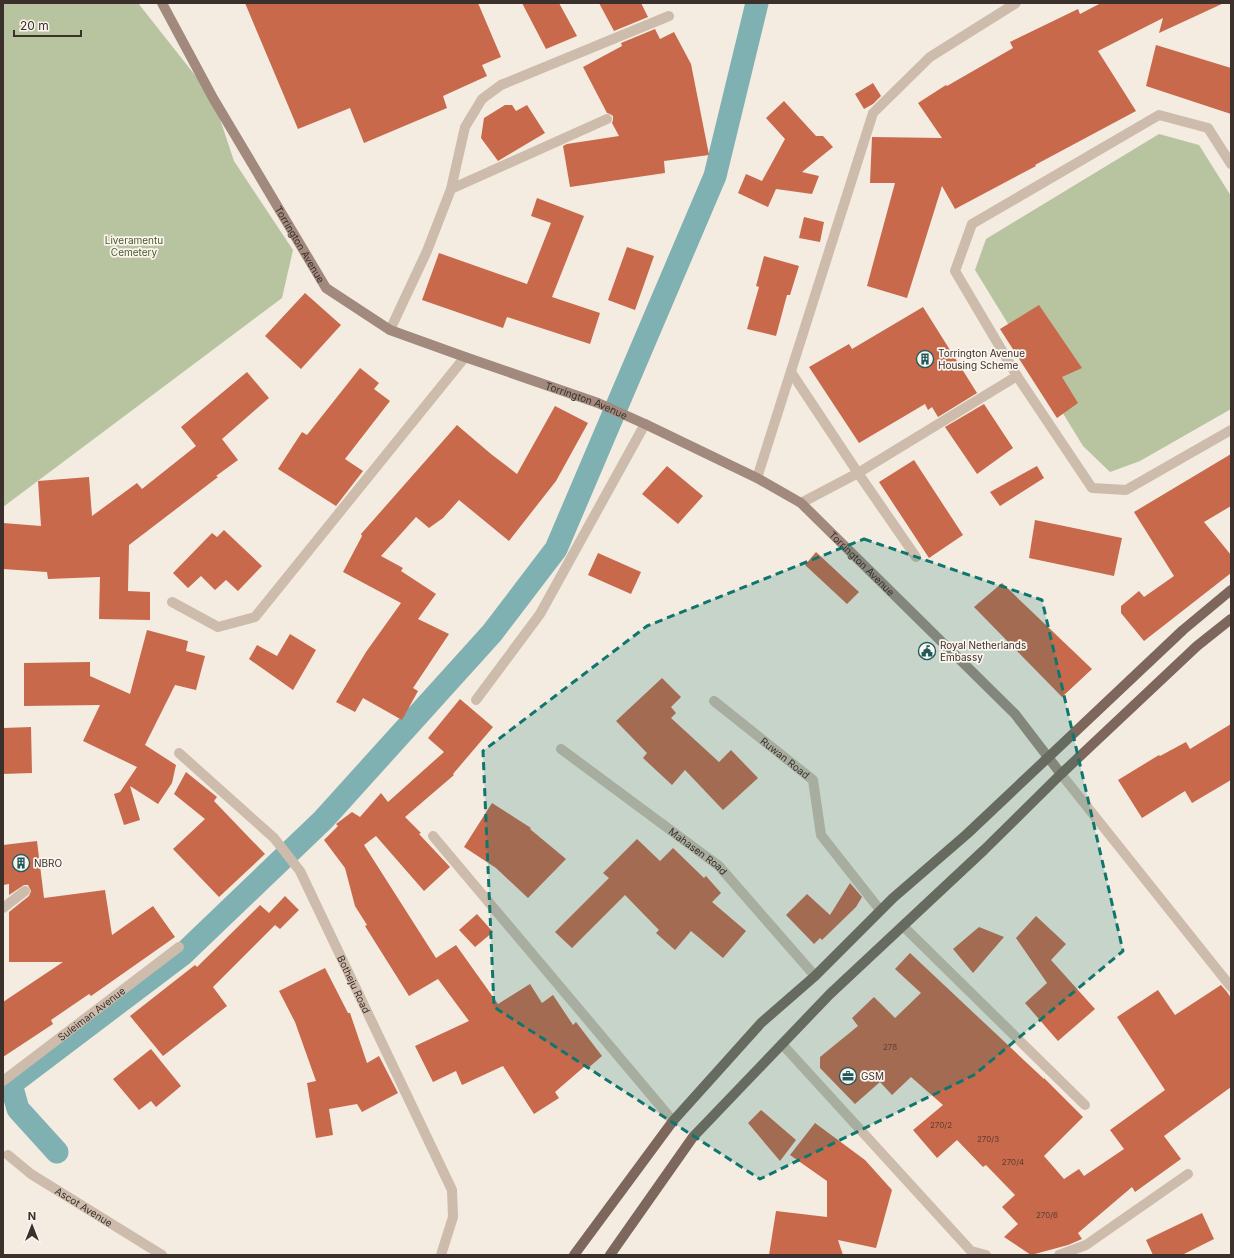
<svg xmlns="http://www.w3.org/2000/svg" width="1234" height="1258" font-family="Inter,sans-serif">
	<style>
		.green { fill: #b8c4a0 }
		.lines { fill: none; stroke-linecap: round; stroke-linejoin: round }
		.canal { stroke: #7fb0b2; stroke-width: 23 }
		.building { fill: #c8694b }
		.street { stroke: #cdbbac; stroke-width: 10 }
		.secondary { stroke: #a18a7d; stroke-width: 10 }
		.primary { stroke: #7d675c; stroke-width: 10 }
		.marked { fill: #0f766e; fill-opacity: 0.2; stroke: #0f766e; stroke-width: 3; stroke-dasharray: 8 5; stroke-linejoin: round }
		.labels { text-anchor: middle; stroke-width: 3.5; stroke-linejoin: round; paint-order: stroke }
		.number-label { font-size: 8px; fill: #5e3e33 }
		.park-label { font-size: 10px; fill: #4a5a2e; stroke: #fbf5ee }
		.street-label { font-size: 10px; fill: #3b302b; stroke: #fbf5ee }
		.poi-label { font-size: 10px; fill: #3b302b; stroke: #fbf5ee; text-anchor: start }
	</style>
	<rect width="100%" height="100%" fill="#f4ebe1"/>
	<!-- green -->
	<path class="green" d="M 3,3 L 138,3 L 213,98 L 234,161 L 293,250 L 282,298 L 3,507 Z
		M 1159,134 L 1199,145 L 1231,196 L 1231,409 L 1140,461 L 1110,472 L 1083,446 L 975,270 L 986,239 Z"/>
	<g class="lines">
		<!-- canal -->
		<path class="canal" d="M 57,1152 L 18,1109 L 11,1084 L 183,954 L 323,820 L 492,633 L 556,549 L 715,176 L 757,3"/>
	</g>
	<!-- building -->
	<path class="building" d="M 245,3 L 478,3 L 501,57 L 482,65 L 487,76 L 443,96 L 447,108 L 364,143 L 350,108 L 298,129 Z
		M 522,3 L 559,3 L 577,36 L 546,49 Z
		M 599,3 L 641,3 L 648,17 L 614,31 Z
		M 1101,3 L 1224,3 L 1159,33 L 1163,18 L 1098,51 L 1136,111 L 1035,165 L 1036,166 L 955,209 L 942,186 L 907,298 L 867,286 L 895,183 L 870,183 L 872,137 L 942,138 L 918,103 L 946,85 L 947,86 L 1013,48 L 1010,42 L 1078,9 L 1080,14 Z
		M 655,29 L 660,39 L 674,32 L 691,64 L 709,155 L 664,161 L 665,173 L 570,187 L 563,146 L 567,144 L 619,136 L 612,123 L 613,120 L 613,116 L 610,114 L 607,113 L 583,67 L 622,46 L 621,43 Z
		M 1156,45 L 1231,68 L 1231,114 L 1146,86 Z
		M 873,83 L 881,96 L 873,104 L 864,109 L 855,94 Z
		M 784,101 L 816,136 L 823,136 L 833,147 L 802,172 L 819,176 L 812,194 L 776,189 L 768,207 L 738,193 L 746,174 L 762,181 L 785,139 L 766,118 Z
		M 505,105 L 512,105 L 516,111 L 527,105 L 545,133 L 498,161 L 481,138 L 484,118 Z
		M 537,198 L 584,216 L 552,297 L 600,313 L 590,344 L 507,317 L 503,328 L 422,300 L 439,253 L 527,284 L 551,223 L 531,216 Z
		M 804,217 L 824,222 L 820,242 L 799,238 Z
		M 627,247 L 654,256 L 635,310 L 608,300 Z
		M 764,256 L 799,266 L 790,295 L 787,295 L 776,336 L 747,329 L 759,287 L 756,286 Z
		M 305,293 L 341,325 L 301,369 L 265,336 Z
		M 1039,305 L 1082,368 L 1062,377 L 1078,403 L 1057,418 L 1000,329 Z
		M 923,307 L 977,393 L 938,417 L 932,407 L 928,410 L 925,404 L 859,443 L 809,367 L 849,344 L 852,349 Z
		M 360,368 L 379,383 L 374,389 L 390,401 L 345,459 L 363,471 L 336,506 L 278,469 L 302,432 L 307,435 Z
		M 247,372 L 269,398 L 222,439 L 238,460 L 216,476 L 218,477 L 129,545 L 128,591 L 150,592 L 150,620 L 99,619 L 100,577 L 48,579 L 47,572 L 3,569 L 3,523 L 41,526 L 38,481 L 89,477 L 92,516 L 137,483 L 142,489 L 196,446 L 181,427 Z
		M 984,404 L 1013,448 L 977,474 L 945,427 Z
		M 555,406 L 588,423 L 556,481 L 509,541 L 459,500 L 443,518 L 429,528 L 416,517 L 381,556 L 403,568 L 401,571 L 436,594 L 418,619 L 449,634 L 413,688 L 418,691 L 402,720 L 363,698 L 355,712 L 336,702 L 366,652 L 401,603 L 343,572 L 362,536 L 361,534 L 457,425 L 491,454 L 517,474 Z
		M 1231,454 L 1231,506 L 1204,522 L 1231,555 L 1231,573 L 1144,641 L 1121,613 L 1121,606 L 1139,591 L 1144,597 L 1174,576 L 1134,512 Z
		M 914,460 L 963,535 L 929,558 L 879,482 Z
		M 667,466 L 703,496 L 678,524 L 642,494 Z
		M 1037,466 L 1044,478 L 1000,506 L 990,492 Z
		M 1035,520 L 1122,538 L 1114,576 L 1029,558 Z
		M 224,530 L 262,566 L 238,591 L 226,580 L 215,590 L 201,576 L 188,588 L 173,573 L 212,533 L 217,537 Z
		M 816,552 L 859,592 L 847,604 L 805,565 Z
		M 598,553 L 641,572 L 631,594 L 588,575 Z
		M 1002,583 L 1092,669 L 1062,697 L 974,607 Z
		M 147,630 L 188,641 L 186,651 L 205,656 L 196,690 L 175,685 L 145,745 L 176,765 L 172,783 L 158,804 L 130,786 L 140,820 L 124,825 L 114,794 L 120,792 L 137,767 L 83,741 L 100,705 L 24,706 L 24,663 L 90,662 L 90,676 L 130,694 Z
		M 290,634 L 316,650 L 293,690 L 249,659 L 257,645 L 277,656 Z
		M 662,678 L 681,697 L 671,707 L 676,713 L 671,718 L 719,762 L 731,750 L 758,778 L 723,810 L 685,770 L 672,785 L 643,758 L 647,753 L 616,721 Z
		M 460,699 L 493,727 L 453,774 L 454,775 L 405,817 L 421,833 L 419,834 L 450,867 L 424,891 L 376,836 L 364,845 L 436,958 L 456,945 L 498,1004 L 530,984 L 542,1003 L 553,995 L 573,1025 L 576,1022 L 602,1056 L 587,1069 L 585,1066 L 555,1092 L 559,1098 L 534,1114 L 503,1066 L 462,1085 L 456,1071 L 433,1082 L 415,1046 L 469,1021 L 438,979 L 409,996 L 365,926 L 367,925 L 355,906 L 345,868 L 324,840 L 338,826 L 336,824 L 352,812 L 360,817 L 381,793 L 388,802 L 444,752 L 428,738 Z
		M 1231,724 L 1231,780 L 1192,803 L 1185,791 L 1142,818 L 1118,780 L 1159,755 L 1160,756 L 1186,742 L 1190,749 Z
		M 31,727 L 32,773 L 3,774 L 3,728 Z
		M 186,772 L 217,797 L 214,801 L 265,854 L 219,897 L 173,849 L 205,819 L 174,794 Z
		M 492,803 L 531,828 L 530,829 L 566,859 L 528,898 L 496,868 L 464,847 Z
		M 637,839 L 660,861 L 673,848 L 704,878 L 706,876 L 721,893 L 712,902 L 746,931 L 723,958 L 691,931 L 675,950 L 656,933 L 659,930 L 625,895 L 572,948 L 555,932 L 609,878 L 603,873 Z
		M 37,841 L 44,898 L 105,890 L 112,935 L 153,906 L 175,937 L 91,996 L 89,994 L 51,1020 L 53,1024 L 3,1057 L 3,1002 L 63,962 L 9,962 L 9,912 L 29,896 L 31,891 L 28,885 L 24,885 L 9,895 L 9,884 L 3,885 L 3,845 Z
		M 850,883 L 862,897 L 856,907 L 822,940 L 820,938 L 814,944 L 786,915 L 807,894 L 830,915 Z
		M 285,896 L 299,910 L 280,929 L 275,925 L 213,987 L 227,1006 L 163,1056 L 130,1016 L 195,965 L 197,967 L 260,905 L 269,913 Z
		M 477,914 L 493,932 L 475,947 L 459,930 Z
		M 1036,916 L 1066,944 L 1051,960 L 1095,1009 L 1058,1041 L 1025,1003 L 1047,983 L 1016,938 Z
		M 979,927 L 1004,937 L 973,973 L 953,949 Z
		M 910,953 L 1044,1079 L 1044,1078 L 1083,1117 L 1044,1156 L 1064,1179 L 1079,1169 L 1084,1176 L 1124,1149 L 1110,1130 L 1165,1090 L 1117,1017 L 1158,990 L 1175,1015 L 1221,985 L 1227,992 L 1231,998 L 1231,1087 L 1164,1136 L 1181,1159 L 1135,1192 L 1132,1187 L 1078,1233 L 1082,1239 L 1068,1245 L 1031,1255 L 1004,1237 L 1018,1224 L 1002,1207 L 1015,1195 L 986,1165 L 983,1167 L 957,1140 L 937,1158 L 913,1130 L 943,1105 L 911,1077 L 892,1095 L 880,1082 L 855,1104 L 820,1068 L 820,1057 L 858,1026 L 852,1018 L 874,997 L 895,1018 L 921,993 L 895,969 Z
		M 325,968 L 348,1013 L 350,1013 L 367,1063 L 379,1056 L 398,1093 L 362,1112 L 357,1104 L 329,1109 L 333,1135 L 316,1138 L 307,1083 L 316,1081 L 295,1022 L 279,991 Z
		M 151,1049 L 181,1086 L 156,1107 L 151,1101 L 139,1110 L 113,1079 Z
		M 761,1110 L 796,1140 L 780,1161 L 748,1123 Z
		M 815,1123 L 865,1160 L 892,1190 L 876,1248 L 838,1240 L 843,1255 L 769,1255 L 776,1211 L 827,1217 L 827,1181 L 790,1155 Z
		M 1202,1213 L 1214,1239 L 1182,1255 L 1153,1255 L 1146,1240 Z"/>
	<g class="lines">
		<!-- street -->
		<g class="street">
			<path d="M 1231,164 L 1208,128 L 1159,115 L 972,224 L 955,271 L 1017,376 L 1092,488 L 1126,490 L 1231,430"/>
			<path d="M 451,189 L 607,119"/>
			<path d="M 390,330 L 427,251 L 451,189 L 465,127 L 482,99 L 501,85 L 669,16"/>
			<path d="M 791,372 L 858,473 L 916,557"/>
			<path d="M 757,478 L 873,113 L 930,57 L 1016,3"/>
			<path d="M 801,503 L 858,473 L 1017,376"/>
			<path d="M 172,602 L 218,627 L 255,617 L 465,357"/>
			<path d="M 476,700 L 540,614 L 645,424"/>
			<path id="s1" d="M 714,701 L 813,780 L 821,835 L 880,910"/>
			<path id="s2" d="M 561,749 L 719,866 L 815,976"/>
			<path id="s3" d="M 179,753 L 274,838 L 300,871 L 452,1190 L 453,1217 L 441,1255"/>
			<path d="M 1061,774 L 1231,987"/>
			<path d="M 433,836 L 673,1121"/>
			<path d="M 3,908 L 25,891"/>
			<path d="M 904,927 L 1085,1105"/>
			<path d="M 782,1044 L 971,1251 L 986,1255"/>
			<path id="s4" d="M 3,1081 L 179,947"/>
			<path id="s5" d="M 8,1155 L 31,1174 L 162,1255"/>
			<path d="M 1059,1255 L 1086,1245 L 1188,1174"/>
		</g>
		<!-- secondary -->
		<path class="secondary" id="s6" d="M 162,3 L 213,98 L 326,288 L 390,330 L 465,357 L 598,403 L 645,424 L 757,478 L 801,503 L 1015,714 L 1061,774"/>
		<!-- primary -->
		<path class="primary" d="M 574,1255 L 673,1121 L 761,1023 L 815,976 L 893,898 L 967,834 L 1183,630 L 1231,590
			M 610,1255 L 693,1137 L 830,994 L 984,850 L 1061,774 L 1197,646 L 1231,619"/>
	</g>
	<!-- marked area -->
	<path class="marked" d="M 864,539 L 1042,600 L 1123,951 L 974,1075 L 760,1179 L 494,1007 L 483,751 L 647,626 Z"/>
	<!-- icons -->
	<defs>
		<g id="building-ring" transform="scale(0.9)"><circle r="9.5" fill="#fbf5ee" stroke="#1f5a5e" stroke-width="1.5"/><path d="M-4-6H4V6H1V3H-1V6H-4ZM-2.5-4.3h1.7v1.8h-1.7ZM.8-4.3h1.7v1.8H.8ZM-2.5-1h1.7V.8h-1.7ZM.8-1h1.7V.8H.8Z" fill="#1f5a5e"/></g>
		<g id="civic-ring" transform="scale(0.9)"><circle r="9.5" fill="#fbf5ee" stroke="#1f5a5e" stroke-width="1.5"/><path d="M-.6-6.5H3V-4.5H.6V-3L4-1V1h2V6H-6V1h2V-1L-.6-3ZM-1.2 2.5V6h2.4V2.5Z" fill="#1f5a5e"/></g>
		<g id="office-ring" transform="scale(0.9)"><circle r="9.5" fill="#fbf5ee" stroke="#1f5a5e" stroke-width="1.5"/><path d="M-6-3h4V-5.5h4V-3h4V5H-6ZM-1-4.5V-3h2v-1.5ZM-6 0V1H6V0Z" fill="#1f5a5e"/></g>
	</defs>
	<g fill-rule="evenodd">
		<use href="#building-ring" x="925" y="359"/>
		<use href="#civic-ring" x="927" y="651"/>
		<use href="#building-ring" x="21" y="863"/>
		<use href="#office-ring" x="848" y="1076"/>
	</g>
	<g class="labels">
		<!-- number labels -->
		<g class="number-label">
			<text x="890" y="1050">278</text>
			<text x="941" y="1128">270/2</text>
			<text x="988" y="1142">270/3</text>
			<text x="1013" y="1165">270/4</text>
			<text x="1047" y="1218">270/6</text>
		</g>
		<!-- park labels -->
		<g class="park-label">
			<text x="134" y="244">Liveramentu<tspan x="134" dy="12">Cemetery</tspan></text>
		</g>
		<!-- street labels -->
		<g class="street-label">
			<text dy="4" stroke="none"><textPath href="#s6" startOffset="278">Torrington Avenue</textPath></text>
			<text dy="4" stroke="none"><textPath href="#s6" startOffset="614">Torrington Avenue</textPath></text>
			<text dy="4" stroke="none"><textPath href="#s6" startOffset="938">Torrington Avenue</textPath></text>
			<text dy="4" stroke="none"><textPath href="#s1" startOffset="91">Ruwan Road</textPath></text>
			<text dy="4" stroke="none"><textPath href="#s2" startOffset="171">Mahasen Road</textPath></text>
			<text dy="4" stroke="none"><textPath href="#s3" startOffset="295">Botheju Road</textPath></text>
			<text dy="4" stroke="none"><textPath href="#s4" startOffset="111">Suleiman Avenue</textPath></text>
			<text dy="4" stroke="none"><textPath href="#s5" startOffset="92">Ascot Avenue</textPath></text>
		</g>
		<!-- poi labels -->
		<g class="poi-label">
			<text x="938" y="357">Torrington Avenue<tspan x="938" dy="12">Housing Scheme</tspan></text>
			<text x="940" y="649">Royal Netherlands<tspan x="940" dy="12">Embassy</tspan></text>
			<text x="34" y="867">NBRO</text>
			<text x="861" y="1080">GSM</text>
		</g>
	</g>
	<!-- border -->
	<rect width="1234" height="1258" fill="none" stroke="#3b302b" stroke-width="8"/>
	<!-- north arrow -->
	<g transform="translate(32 1226)" stroke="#fbf5ee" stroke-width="3" paint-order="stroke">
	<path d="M0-3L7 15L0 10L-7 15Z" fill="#3b302b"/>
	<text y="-6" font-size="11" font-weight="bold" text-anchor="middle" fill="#3b302b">N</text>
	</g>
	<!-- scale -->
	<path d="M14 30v6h67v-6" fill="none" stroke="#3b302b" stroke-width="2"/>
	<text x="20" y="30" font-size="12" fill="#3b302b" stroke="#fbf5ee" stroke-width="3" paint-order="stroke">20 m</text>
</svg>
